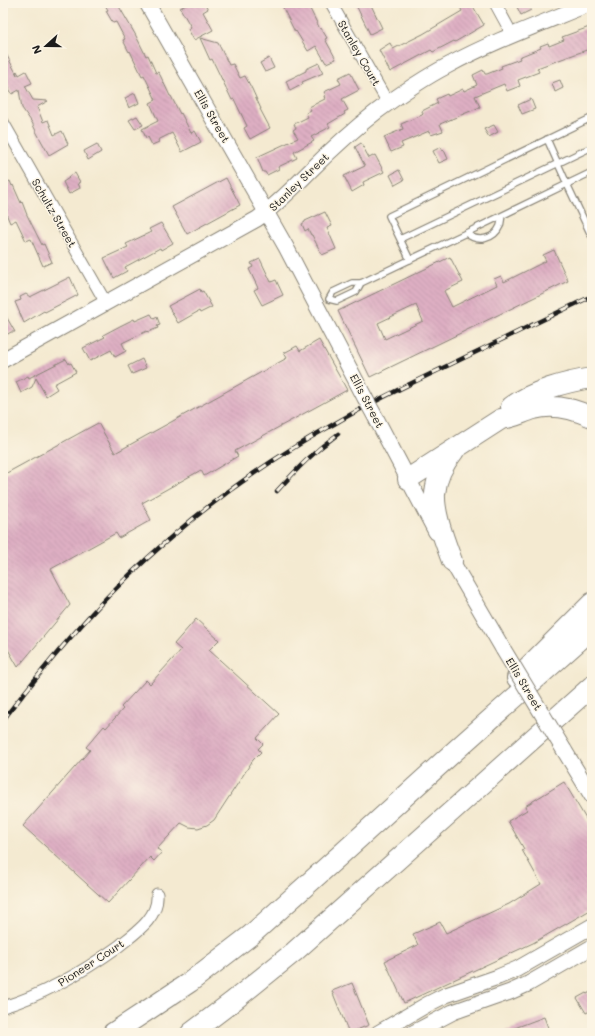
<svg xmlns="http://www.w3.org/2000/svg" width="595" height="1036" font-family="Mali,sans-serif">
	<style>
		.building { fill: url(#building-back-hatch); fill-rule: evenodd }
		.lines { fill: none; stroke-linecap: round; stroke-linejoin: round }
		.lane-casing { stroke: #888376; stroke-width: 8 }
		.street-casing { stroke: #888376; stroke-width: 13 }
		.secondary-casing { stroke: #888376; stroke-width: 17 }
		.highway-casing { stroke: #888376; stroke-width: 22 }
		.lane { stroke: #fff; stroke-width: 5.5 }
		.street { stroke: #fff; stroke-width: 11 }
		.secondary { stroke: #fff; stroke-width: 15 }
		.highway { stroke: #fff; stroke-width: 20 }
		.rail-casing { stroke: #1c1c1c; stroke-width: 4.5 }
		.rail { stroke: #fcf5e5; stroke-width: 3; stroke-dasharray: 9; stroke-linecap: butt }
		.secondary-bridge-casing { stroke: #888376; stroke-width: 17; stroke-linecap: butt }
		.secondary-bridge { stroke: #fff; stroke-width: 15 }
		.labels { text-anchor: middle; stroke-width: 3; stroke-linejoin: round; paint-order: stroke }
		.street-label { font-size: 11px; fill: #1c1c1c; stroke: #fcf5e5 }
	</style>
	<defs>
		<pattern id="building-back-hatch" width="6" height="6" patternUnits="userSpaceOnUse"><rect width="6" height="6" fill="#deafc3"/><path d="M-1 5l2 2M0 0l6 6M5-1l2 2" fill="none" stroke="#be96a7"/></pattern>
	</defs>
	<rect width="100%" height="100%" fill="#fcf5e5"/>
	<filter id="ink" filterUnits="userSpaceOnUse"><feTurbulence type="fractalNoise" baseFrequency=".025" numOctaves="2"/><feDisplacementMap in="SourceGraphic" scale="8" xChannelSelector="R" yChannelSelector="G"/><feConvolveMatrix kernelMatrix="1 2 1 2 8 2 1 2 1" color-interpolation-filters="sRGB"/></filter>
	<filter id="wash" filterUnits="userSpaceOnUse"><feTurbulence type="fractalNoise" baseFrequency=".012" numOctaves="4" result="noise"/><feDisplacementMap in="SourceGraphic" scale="16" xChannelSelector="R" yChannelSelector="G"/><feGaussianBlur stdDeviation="0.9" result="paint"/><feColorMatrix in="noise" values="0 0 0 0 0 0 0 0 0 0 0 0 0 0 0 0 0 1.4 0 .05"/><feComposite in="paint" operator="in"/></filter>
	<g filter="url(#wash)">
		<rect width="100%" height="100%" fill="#f4ead1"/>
		<g id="blocks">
			<!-- building -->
			<path class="building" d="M 104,3 L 117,3 L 135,34 L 146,56 L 148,55 L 156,73 L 158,72 L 160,75 L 170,96 L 171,96 L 180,114 L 181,113 L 191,133 L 195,131 L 201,142 L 182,152 L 172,133 L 158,140 L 159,142 L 152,145 L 148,137 L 146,138 L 142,129 L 158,121 L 150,103 L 156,100 L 144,75 L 142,76 L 130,51 L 129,52 L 123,40 L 125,39 L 116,22 L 113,23 L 106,11 L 108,10 Z
				M 190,3 L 204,3 L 208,9 L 203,12 L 213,30 L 194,40 L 188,29 L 191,27 L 180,8 Z
				M 282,3 L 307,3 L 320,29 L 321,28 L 327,38 L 325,39 L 336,59 L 326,63 L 316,46 L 308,51 L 296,31 L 295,32 L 283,8 L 284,7 Z
				M 355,3 L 370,3 L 382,28 L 370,34 Z
				M 458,3 L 471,3 L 484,25 L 455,42 L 454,41 L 433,52 L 431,50 L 390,72 L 379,50 L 390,43 L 393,49 L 423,34 L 462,11 Z
				M 515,3 L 528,3 L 531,10 L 521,15 Z
				M 592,26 L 592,48 L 537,68 L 539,72 L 518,80 L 520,86 L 507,91 L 504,84 L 475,96 L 480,107 L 440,124 L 443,131 L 431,135 L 429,131 L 401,143 L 403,147 L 391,152 L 384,137 L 403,129 L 401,124 L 422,115 L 423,114 L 422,111 L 438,103 L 436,99 L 447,94 L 448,96 L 463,89 L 464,91 L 477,85 L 473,75 L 483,70 L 485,74 L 487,74 L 502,68 L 501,66 L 520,59 L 519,57 L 541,48 L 540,46 L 548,43 L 549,46 L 564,40 L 562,37 Z
				M 200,38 L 218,43 L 229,65 L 233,64 L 240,78 L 245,76 L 252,89 L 261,109 L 260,109 L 270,128 L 250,139 L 244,128 L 247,126 L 234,99 L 232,100 L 212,59 L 210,60 Z
				M 3,48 L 17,75 L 16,72 L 17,71 L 19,75 L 26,71 L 32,83 L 25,86 L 33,100 L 48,101 L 37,107 L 43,122 L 48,120 L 54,135 L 62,131 L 68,144 L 49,155 L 37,133 L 33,125 L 33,124 L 22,108 L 19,90 L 12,94 L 3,76 Z
				M 269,58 L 274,68 L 265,72 L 260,63 Z
				M 319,63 L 323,73 L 302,82 L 303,84 L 290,91 L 286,81 L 306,71 L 306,69 Z
				M 350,72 L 359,90 L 342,99 L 348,110 L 344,112 L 345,114 L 328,124 L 330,127 L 311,137 L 314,141 L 294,152 L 297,158 L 278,167 L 279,169 L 267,175 L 265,172 L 263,172 L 257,157 L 298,138 L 293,130 L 296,128 L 294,124 L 308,117 L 306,113 L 311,110 L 309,107 L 325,99 L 324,96 L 326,95 L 324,92 L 341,84 L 338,78 Z
				M 560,80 L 563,88 L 555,92 L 552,83 Z
				M 135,93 L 139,103 L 129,108 L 125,98 Z
				M 531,99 L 535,109 L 522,114 L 518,105 Z
				M 137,116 L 143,125 L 135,129 L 129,120 Z
				M 494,125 L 498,132 L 489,137 L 484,129 Z
				M 361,143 L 369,158 L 375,155 L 384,172 L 363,182 L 364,185 L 352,192 L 344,176 L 365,166 L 355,147 Z
				M 97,144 L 101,152 L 88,160 L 84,151 Z
				M 441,147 L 443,151 L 444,150 L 448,159 L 439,163 L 433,151 Z
				M 399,170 L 404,180 L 395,185 L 390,175 Z
				M 75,173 L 80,182 L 78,183 L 80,188 L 69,194 L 63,182 L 69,178 L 68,177 Z
				M 226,178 L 240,205 L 187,234 L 172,207 Z
				M 10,181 L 12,186 L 13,185 L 21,203 L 22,202 L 27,215 L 42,245 L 44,244 L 52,262 L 43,266 L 31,239 L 26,241 L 16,220 L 10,223 L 5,211 L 7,210 L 3,199 L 3,184 Z
				M 325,212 L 332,226 L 327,228 L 336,249 L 322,255 L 312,235 L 311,235 L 308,229 L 305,231 L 302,224 L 305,222 L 305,221 Z
				M 161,223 L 173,243 L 161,250 L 160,248 L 125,267 L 127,271 L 114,278 L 104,258 L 128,247 L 126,244 L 151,232 L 149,229 Z
				M 554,250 L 568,281 L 370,377 L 338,311 L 450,257 L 463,282 L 444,291 L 452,307 L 497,285 L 494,279 L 501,276 L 504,282 L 546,261 L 543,255 ZM 416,305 L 423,321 L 385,339 L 378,323 Z
				M 260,259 L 271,282 L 276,280 L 283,295 L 262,305 L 254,290 L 258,288 L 249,269 L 253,267 L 251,263 Z
				M 70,277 L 78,295 L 45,312 L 44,311 L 24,323 L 15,302 L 21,300 L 20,297 L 26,294 L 30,297 Z
				M 200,289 L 201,292 L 203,291 L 212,307 L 200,313 L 199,311 L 178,323 L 168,306 Z
				M 3,311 L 15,332 L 11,332 L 3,337 Z
				M 151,314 L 154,319 L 157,317 L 160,325 L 157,326 L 158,328 L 148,332 L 147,331 L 122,343 L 126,351 L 115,357 L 111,350 L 90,361 L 83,348 L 105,337 L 103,335 L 120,326 L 134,319 L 135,321 Z
				M 319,340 L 347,390 L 235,451 L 238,456 L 204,476 L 201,470 L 142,503 L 151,520 L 119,538 L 116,533 L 51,569 L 70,605 L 18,667 L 6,646 L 3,648 L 3,475 L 98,423 L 115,453 L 287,358 L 284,353 L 297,346 L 300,351 Z
				M 66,359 L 69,364 L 71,363 L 76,372 L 54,384 L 57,389 L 46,396 L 36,378 L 32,387 L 21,393 L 16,382 L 28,376 L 29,378 Z
				M 142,359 L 146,368 L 132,374 L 128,366 Z
				M 196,619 L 219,640 L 209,650 L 279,714 L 257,738 L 263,744 L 258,749 L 261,752 L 253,760 L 214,820 L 207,825 L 198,828 L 189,827 L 181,823 L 157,849 L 162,852 L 154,861 L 150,857 L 108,903 L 23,826 L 90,750 L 86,747 L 104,726 L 106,728 L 123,709 L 121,707 L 146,680 L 150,684 L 181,650 L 174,644 Z
				M 564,782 L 592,829 L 592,909 L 533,943 L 404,1003 L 385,961 L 418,945 L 413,934 L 440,922 L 446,933 L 509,904 L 541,884 L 522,850 L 524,849 L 508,821 L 527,810 L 525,806 Z
				M 352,983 L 369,1025 L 349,1033 L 332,991 Z
				M 592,991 L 592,1010 L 586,1013 L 577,998 L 586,993 L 587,994 Z
				M 544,1017 L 550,1033 L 504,1033 L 504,1032 Z"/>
		</g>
	</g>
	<g filter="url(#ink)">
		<use href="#blocks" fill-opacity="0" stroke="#888376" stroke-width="1"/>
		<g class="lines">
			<!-- lane casing -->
			<g class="lane-casing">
				<path id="lane" d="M 547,139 L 567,184 L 592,172
					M 466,233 C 477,243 494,240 500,226 C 501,223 501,219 502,216
					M 400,239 L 592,147
					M 410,260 L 389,216 L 589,119 L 592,126
					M 361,283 L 356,292 L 337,301 L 329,299 L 333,292 L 352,283 L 361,283 L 466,233 L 567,184 L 591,235 L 592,234"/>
			</g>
			<!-- street casing -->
			<g class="street-casing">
				<path id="street" d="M 331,3 L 388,103
					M 495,3 L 513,36
					M 3,122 L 106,303
					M 3,1007 C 46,994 83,972 119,946 C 135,933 159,918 157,894"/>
			</g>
			<!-- secondary casing -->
			<g class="secondary-casing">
				<path id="secondary" d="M 147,3 L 286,247 L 365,398
					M 3,360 L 257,219 C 278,204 295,186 313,168 C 333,148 354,129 376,112 C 399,95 422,79 447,66 C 493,41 543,23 591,3
					M 377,420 L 436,532
					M 447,553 L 503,649
					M 564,750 L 592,796
					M 378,1033 L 428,1004 L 446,995 L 498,977 L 517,969 L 592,926
					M 413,1033 L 453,1012 L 510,992 L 528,984 L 592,947"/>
			</g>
			<!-- highway casing -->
			<g class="highway-casing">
				<path id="highway" d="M 511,407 C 532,391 566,382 592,378
					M 408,479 L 501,419 C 513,418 523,412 534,409 C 554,403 574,409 592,417
					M 452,561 C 445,542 434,514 435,494 C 436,479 444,463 454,451
					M 517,678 L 592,603
					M 113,1033 L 151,1008 L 190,982 L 251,935 L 338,857 L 457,749 L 592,629
					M 191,1033 L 232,1002 L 294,952 L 592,686"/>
			</g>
			<!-- lane -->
			<use href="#lane" class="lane"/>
			<!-- street -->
			<use href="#street" class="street"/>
			<!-- secondary -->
			<use href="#secondary" class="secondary"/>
			<!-- highway -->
			<use href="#highway" class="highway"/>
			<!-- rail casing -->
			<g class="rail-casing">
				<path id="rail" d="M 277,491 C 297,469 313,452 338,434
					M 3,720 C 27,689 52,658 78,629 C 108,594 141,563 176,533 C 224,492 278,455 334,424 C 371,402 410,384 449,365 C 497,342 544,319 592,296"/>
			</g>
			<!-- rail -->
			<use href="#rail" class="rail"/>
			<!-- secondary-bridge casing -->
			<g class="secondary-bridge-casing">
				<path id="secondary-bridge" d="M 365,398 L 377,420
					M 503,649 L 564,750"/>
			</g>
			<!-- secondary-bridge -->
			<use href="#secondary-bridge" class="secondary-bridge"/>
		</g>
	</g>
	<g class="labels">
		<!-- street labels -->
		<g class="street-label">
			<text transform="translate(359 53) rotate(60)" y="4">Stanley Court</text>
			<text transform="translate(212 116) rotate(60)" y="4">Ellis Street</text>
			<text transform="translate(299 182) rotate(-44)" y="4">Stanley Street</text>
			<text transform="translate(54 213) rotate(60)" y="4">Schultz Street</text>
			<text transform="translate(367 401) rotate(62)" y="4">Ellis Street</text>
			<text transform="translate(524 684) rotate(59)" y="4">Ellis Street</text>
			<text transform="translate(91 963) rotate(-33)" y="4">Pioneer Court</text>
		</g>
	</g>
	<!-- margin -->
	<rect width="595" height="1036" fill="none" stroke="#fcf5e5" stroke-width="16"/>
	<!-- north arrow -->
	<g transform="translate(46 46) rotate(249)" stroke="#fcf5e5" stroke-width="3" paint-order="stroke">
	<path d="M0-3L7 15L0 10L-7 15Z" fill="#1c1c1c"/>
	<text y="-6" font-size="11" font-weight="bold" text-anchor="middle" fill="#1c1c1c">N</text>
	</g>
</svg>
